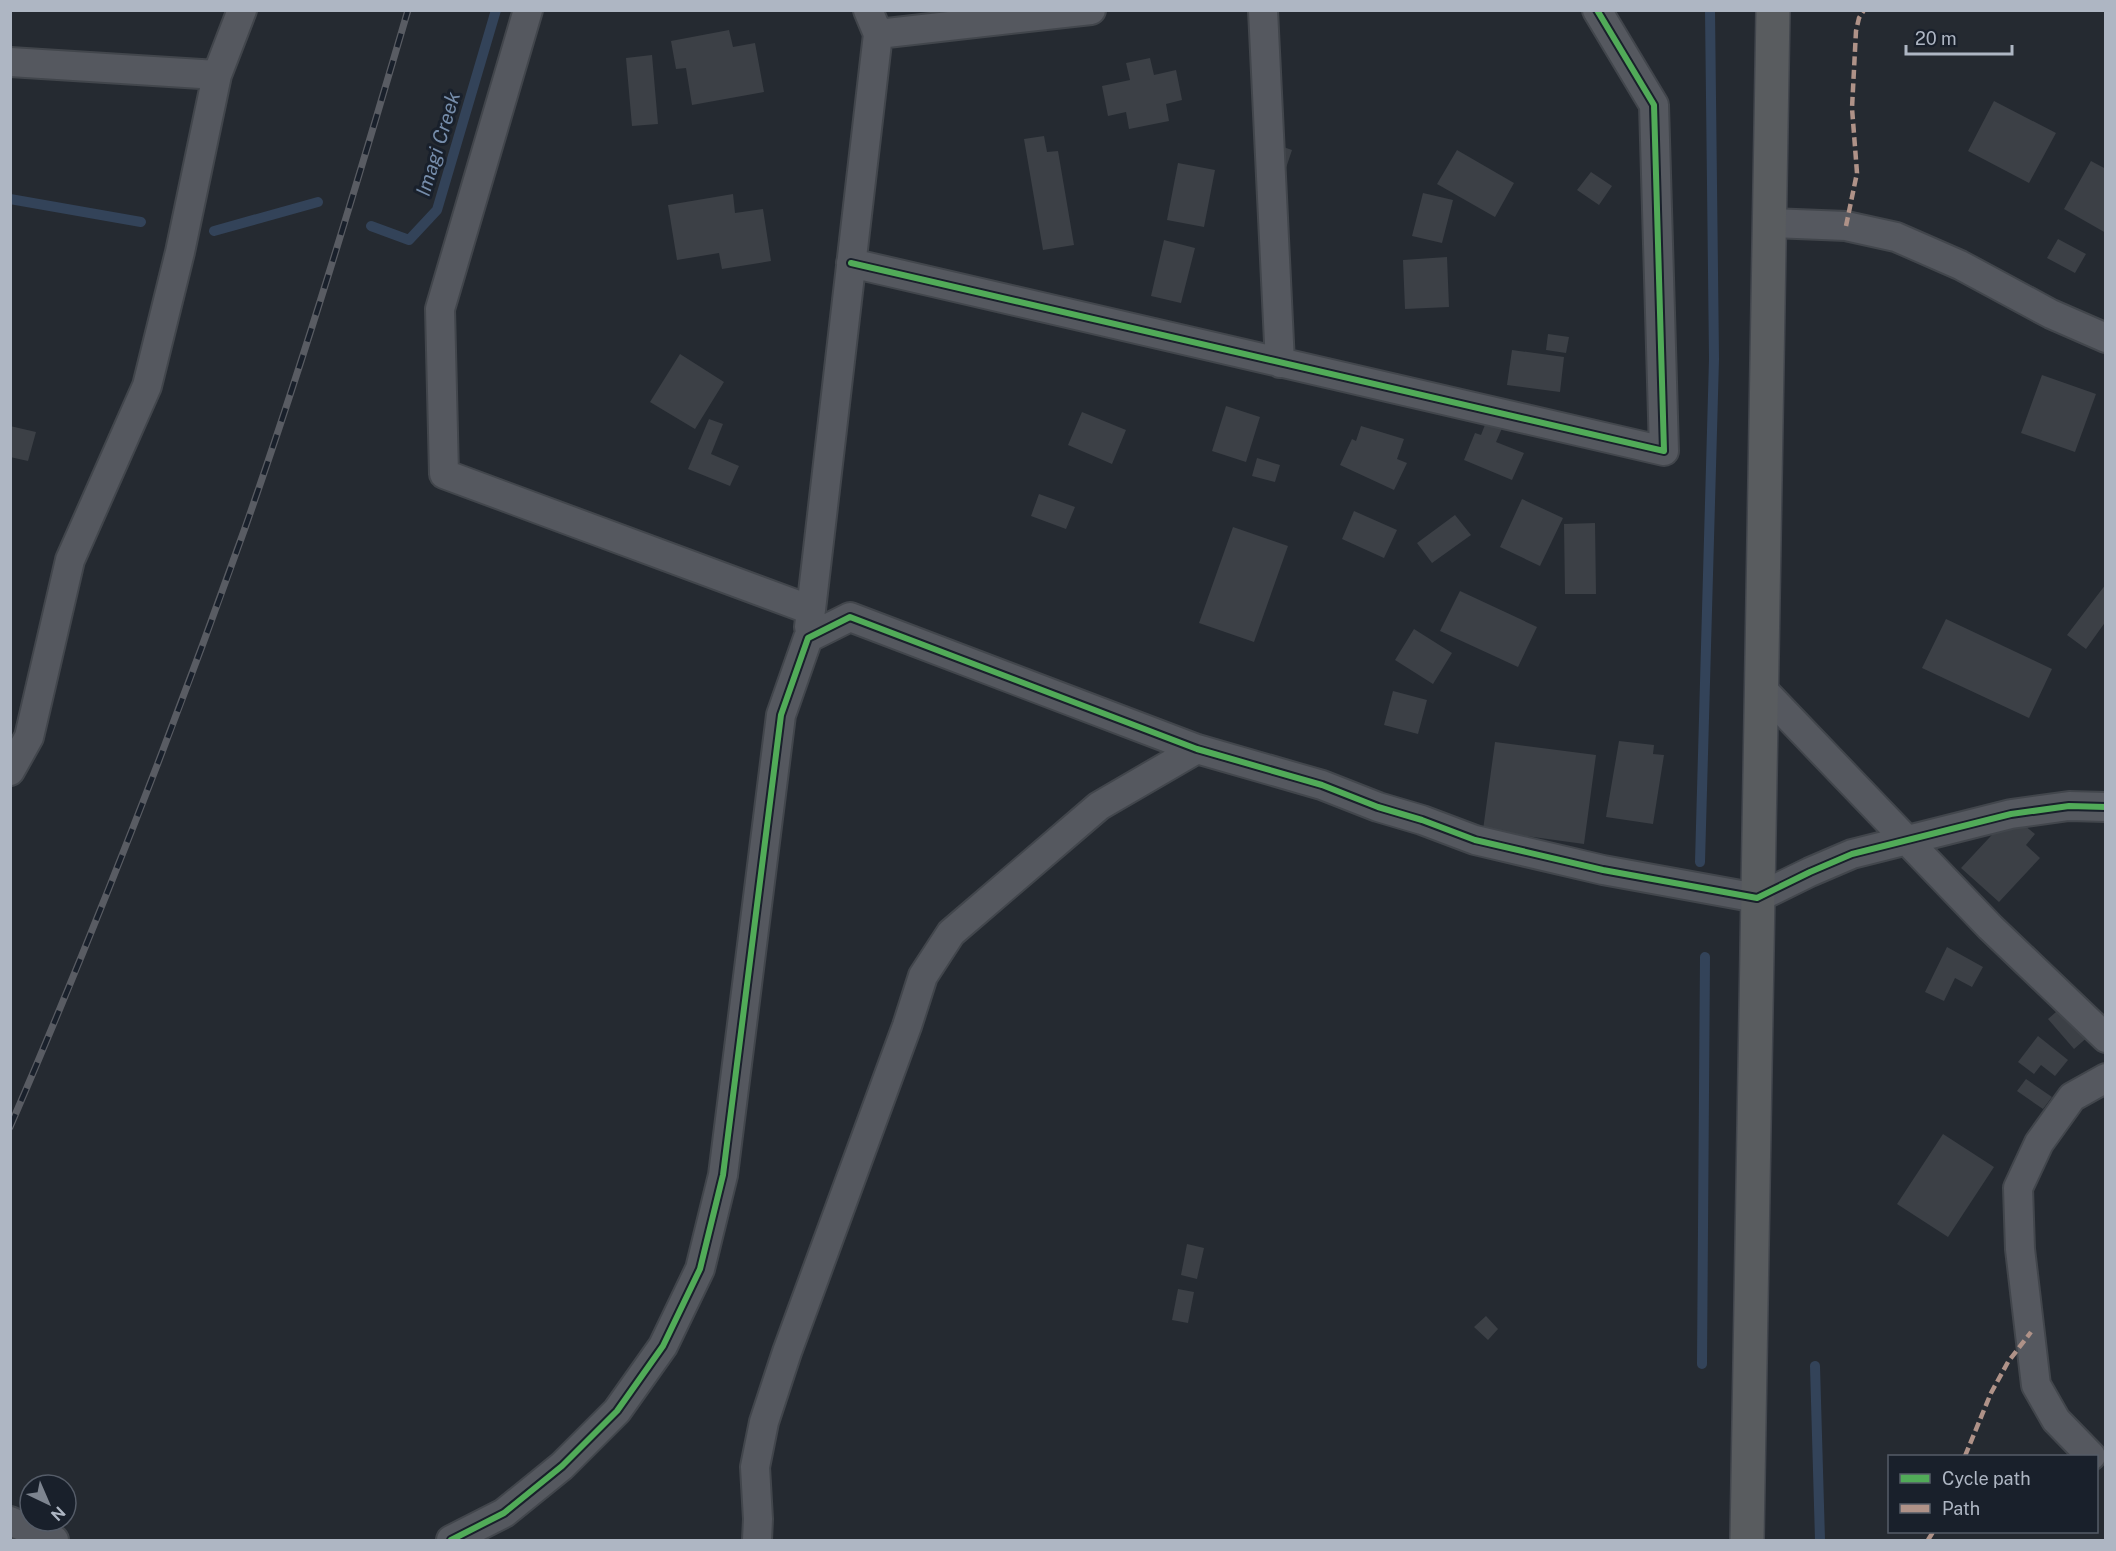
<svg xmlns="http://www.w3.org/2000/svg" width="2116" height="1551" font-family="'Public Sans',sans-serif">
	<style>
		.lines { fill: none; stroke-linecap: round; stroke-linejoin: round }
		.stream { stroke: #334359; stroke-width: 10 }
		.building { fill: #3c4046 }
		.street-casing { stroke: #42464c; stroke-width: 32 }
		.highway-casing { stroke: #42464d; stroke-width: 36 }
		.street { stroke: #55585f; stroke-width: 28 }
		.highway { stroke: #595c5f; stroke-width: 33 }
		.rail-casing { stroke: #595c63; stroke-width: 7 }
		.rail { stroke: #19202b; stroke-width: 4.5; stroke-dasharray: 14; stroke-linecap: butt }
		.quiet { stroke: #af9288; stroke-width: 4.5; stroke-dasharray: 9 4.5; stroke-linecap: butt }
		.cycleway-casing { stroke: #19202b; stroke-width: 10 }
		.cycleway { stroke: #51ab58; stroke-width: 6 }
		.labels { text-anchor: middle; stroke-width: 6; stroke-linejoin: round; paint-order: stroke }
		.water-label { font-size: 20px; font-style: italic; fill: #768dab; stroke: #19202b }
	</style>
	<rect width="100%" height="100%" fill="#252a31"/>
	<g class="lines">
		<!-- stream -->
		<path class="stream" d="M 10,199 L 141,222
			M 371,226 L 409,240 L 437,210 L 496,10
			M 214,231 L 318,202
			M 1700,862 L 1714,359 L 1710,10
			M 1702,1364 L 1705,957
			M 1815,1366 L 1820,1540"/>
	</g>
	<!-- building -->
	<path class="building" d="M 729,30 L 733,47 L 755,43 L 764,92 L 692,105 L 686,68 L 676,69 L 671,41 Z
		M 652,55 L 658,124 L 632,126 L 626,58 Z
		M 1150,58 L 1154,75 L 1176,70 L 1182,100 L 1166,104 L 1169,121 L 1129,129 L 1126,112 L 1108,116 L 1102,86 L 1130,80 L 1126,63 Z
		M 1994,101 L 2056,133 L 2029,183 L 1968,151 Z
		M 1044,136 L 1047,152 L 1058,151 L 1074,245 L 1043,250 L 1024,139 Z
		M 1272,143 L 1292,150 L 1286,168 L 1266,161 Z
		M 1457,150 L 1514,183 L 1495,217 L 1437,184 Z
		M 2091,161 L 2106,169 L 2106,233 L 2064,209 Z
		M 1178,163 L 1215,170 L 1204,227 L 1167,220 Z
		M 1591,172 L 1612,186 L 1599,205 L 1577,190 Z
		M 1423,193 L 1453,200 L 1442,243 L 1412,236 Z
		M 733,194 L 735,213 L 763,209 L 771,261 L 722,269 L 719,253 L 677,260 L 668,205 Z
		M 2058,239 L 2086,254 L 2075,273 L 2047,258 Z
		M 1164,240 L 1195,248 L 1181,303 L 1151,296 Z
		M 1447,257 L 1449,307 L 1405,309 L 1403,260 Z
		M 1548,334 L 1569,337 L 1566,353 L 1546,350 Z
		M 1512,350 L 1564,357 L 1560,392 L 1507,385 Z
		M 680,354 L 724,382 L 695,429 L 650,402 Z
		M 2042,375 L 2096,394 L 2075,452 L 2021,433 Z
		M 1226,406 L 1260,417 L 1246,462 L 1212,451 Z
		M 1082,412 L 1126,430 L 1112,464 L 1068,445 Z
		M 1490,412 L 1506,419 L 1496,442 L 1524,453 L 1512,480 L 1464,460 L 1475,433 L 1481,435 Z
		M 709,419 L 723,424 L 711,454 L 739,466 L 730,486 L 688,469 Z
		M 10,426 L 36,432 L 28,461 L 10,457 Z
		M 1361,426 L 1404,439 L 1397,459 L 1407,463 L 1394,490 L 1340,465 L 1352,439 L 1356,441 Z
		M 1257,458 L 1280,465 L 1275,482 L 1252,476 Z
		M 1039,494 L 1075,507 L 1066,529 L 1031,516 Z
		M 1522,499 L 1563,518 L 1540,566 L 1500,547 Z
		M 1354,511 L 1397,530 L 1384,558 L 1342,539 Z
		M 1455,515 L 1471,535 L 1432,563 L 1417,543 Z
		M 1595,523 L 1596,594 L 1565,594 L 1564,524 Z
		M 1233,527 L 1288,546 L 1254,642 L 1199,623 Z
		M 2106,584 L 2106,621 L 2086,649 L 2067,635 Z
		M 1460,591 L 1537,627 L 1518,667 L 1440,631 Z
		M 1946,619 L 2052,669 L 2029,718 L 1922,668 Z
		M 1414,629 L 1452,653 L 1433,684 L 1395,660 Z
		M 1393,691 L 1427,700 L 1418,734 L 1384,725 Z
		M 1619,741 L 1654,745 L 1653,754 L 1664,755 L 1653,824 L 1606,817 Z
		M 1495,742 L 1596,755 L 1584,844 L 1483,830 Z
		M 2018,820 L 2035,834 L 2026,845 L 2040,858 L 1999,902 L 1961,868 L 2003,823 L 2010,830 Z
		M 1947,947 L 1983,967 L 1972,987 L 1955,978 L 1944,1001 L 1925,992 Z
		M 2064,1005 L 2090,1035 L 2074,1049 L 2048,1019 Z
		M 2038,1036 L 2068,1060 L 2055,1076 L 2041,1065 L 2034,1074 L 2018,1062 Z
		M 2026,1079 L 2052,1097 L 2043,1109 L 2017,1091 Z
		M 1943,1134 L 1994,1167 L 1948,1237 L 1897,1204 Z
		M 1187,1244 L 1204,1248 L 1197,1279 L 1181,1275 Z
		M 1178,1289 L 1194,1292 L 1188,1323 L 1172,1320 Z
		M 1486,1316 L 1498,1329 L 1488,1340 L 1474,1327 Z"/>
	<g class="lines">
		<!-- street casing -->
		<g class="street-casing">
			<path id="street" d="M 528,10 L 440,309 L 444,474 L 811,610
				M 1263,10 L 1280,363
				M 878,34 L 1091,10
				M 10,62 L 217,75
				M 1769,223 L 1846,226 L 1896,237 L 1960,265 L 2051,314 L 2106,338
				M 851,263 L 1664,451 L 1654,105 L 1597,10
				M 809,627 L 878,34 L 868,10
				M 1762,689 L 1990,927 L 2106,1038
				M 10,771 L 29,737 L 70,560 L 147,386 L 180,252 L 217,75 L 242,10
				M 2091,1456 L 2056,1420 L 2036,1385 L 2020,1249 L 2018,1188 L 2039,1143 L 2072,1097 L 2106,1078
				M 10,1521 L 54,1540
				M 451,1540 L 504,1513 L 562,1466 L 617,1411 L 663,1346 L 700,1269 L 723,1175 L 781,715 L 808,638 L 850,617 L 1197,749 L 1322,785 L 1378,807 L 1422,820 L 1475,840 L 1603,870 L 1757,898 L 1810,872 L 1852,854 L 2011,814 L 2069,806 L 2106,807
				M 757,1540 L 758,1519 L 755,1467 L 764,1422 L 787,1352 L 907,1026 L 923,976 L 951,933 L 1099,806 L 1197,749"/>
		</g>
		<!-- highway casing -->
		<g class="highway-casing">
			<path id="highway" d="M 1747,1540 L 1773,10"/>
		</g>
		<!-- street -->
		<use href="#street" class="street"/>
		<!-- highway -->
		<use href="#highway" class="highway"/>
		<!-- rail casing -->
		<g class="rail-casing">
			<path id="rail" d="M 10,1127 C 95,929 173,730 245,528 C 305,357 357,184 408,10"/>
		</g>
		<!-- rail -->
		<use href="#rail" class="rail"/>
		<!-- quiet -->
		<path class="quiet" d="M 1846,226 L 1857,173 L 1852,108 L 1856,31 L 1859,18 L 1864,10
			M 1965,1456 L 1991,1393 L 2008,1362 L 2031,1332
			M 1928,1540 L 1933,1532"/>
		<!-- cycleway casing -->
		<g class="cycleway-casing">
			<path id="cycleway" d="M 851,263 L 1664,451 L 1654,105 L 1597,10
				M 451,1540 L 504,1513 L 562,1466 L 617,1411 L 663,1346 L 700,1269 L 723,1175 L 781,715 L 808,638 L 850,617 L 1197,749 L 1322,785 L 1378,807 L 1422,820 L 1475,840 L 1603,870 L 1757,898 L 1810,872 L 1852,854 L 2011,814 L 2069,806 L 2106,807"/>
		</g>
		<!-- cycleway -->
		<use href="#cycleway" class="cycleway"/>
	</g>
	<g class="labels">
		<!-- water labels -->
		<g class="water-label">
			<text transform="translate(438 144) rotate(-73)" y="7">Imagi Creek</text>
		</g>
	</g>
	<!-- border -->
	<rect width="2116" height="1551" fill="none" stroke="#aeb6c3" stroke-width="24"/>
	<!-- legend -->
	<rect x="1888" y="1455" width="210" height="78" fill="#19202b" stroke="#555c68" stroke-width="1.5"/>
	<rect x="1900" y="1474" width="30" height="9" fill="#51ab58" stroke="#555c68" stroke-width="1.5"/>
	<text x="1942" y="1485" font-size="18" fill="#aeb6c3">Cycle path</text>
	<rect x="1900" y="1504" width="30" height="9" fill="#af9288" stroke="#555c68" stroke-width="1.5"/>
	<text x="1942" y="1515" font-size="18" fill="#aeb6c3">Path</text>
	<!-- north arrow -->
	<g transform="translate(48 1503) rotate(136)"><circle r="28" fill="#19202b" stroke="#555c68" stroke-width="1.5"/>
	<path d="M0-4.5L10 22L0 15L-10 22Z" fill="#7e8590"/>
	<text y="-9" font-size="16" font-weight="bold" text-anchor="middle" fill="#aeb6c3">N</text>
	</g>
	<!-- scale -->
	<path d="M1906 45v9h106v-9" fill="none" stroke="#aeb6c3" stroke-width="3"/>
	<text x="1915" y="45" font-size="18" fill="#aeb6c3" stroke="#19202b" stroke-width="4.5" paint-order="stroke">20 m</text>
</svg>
